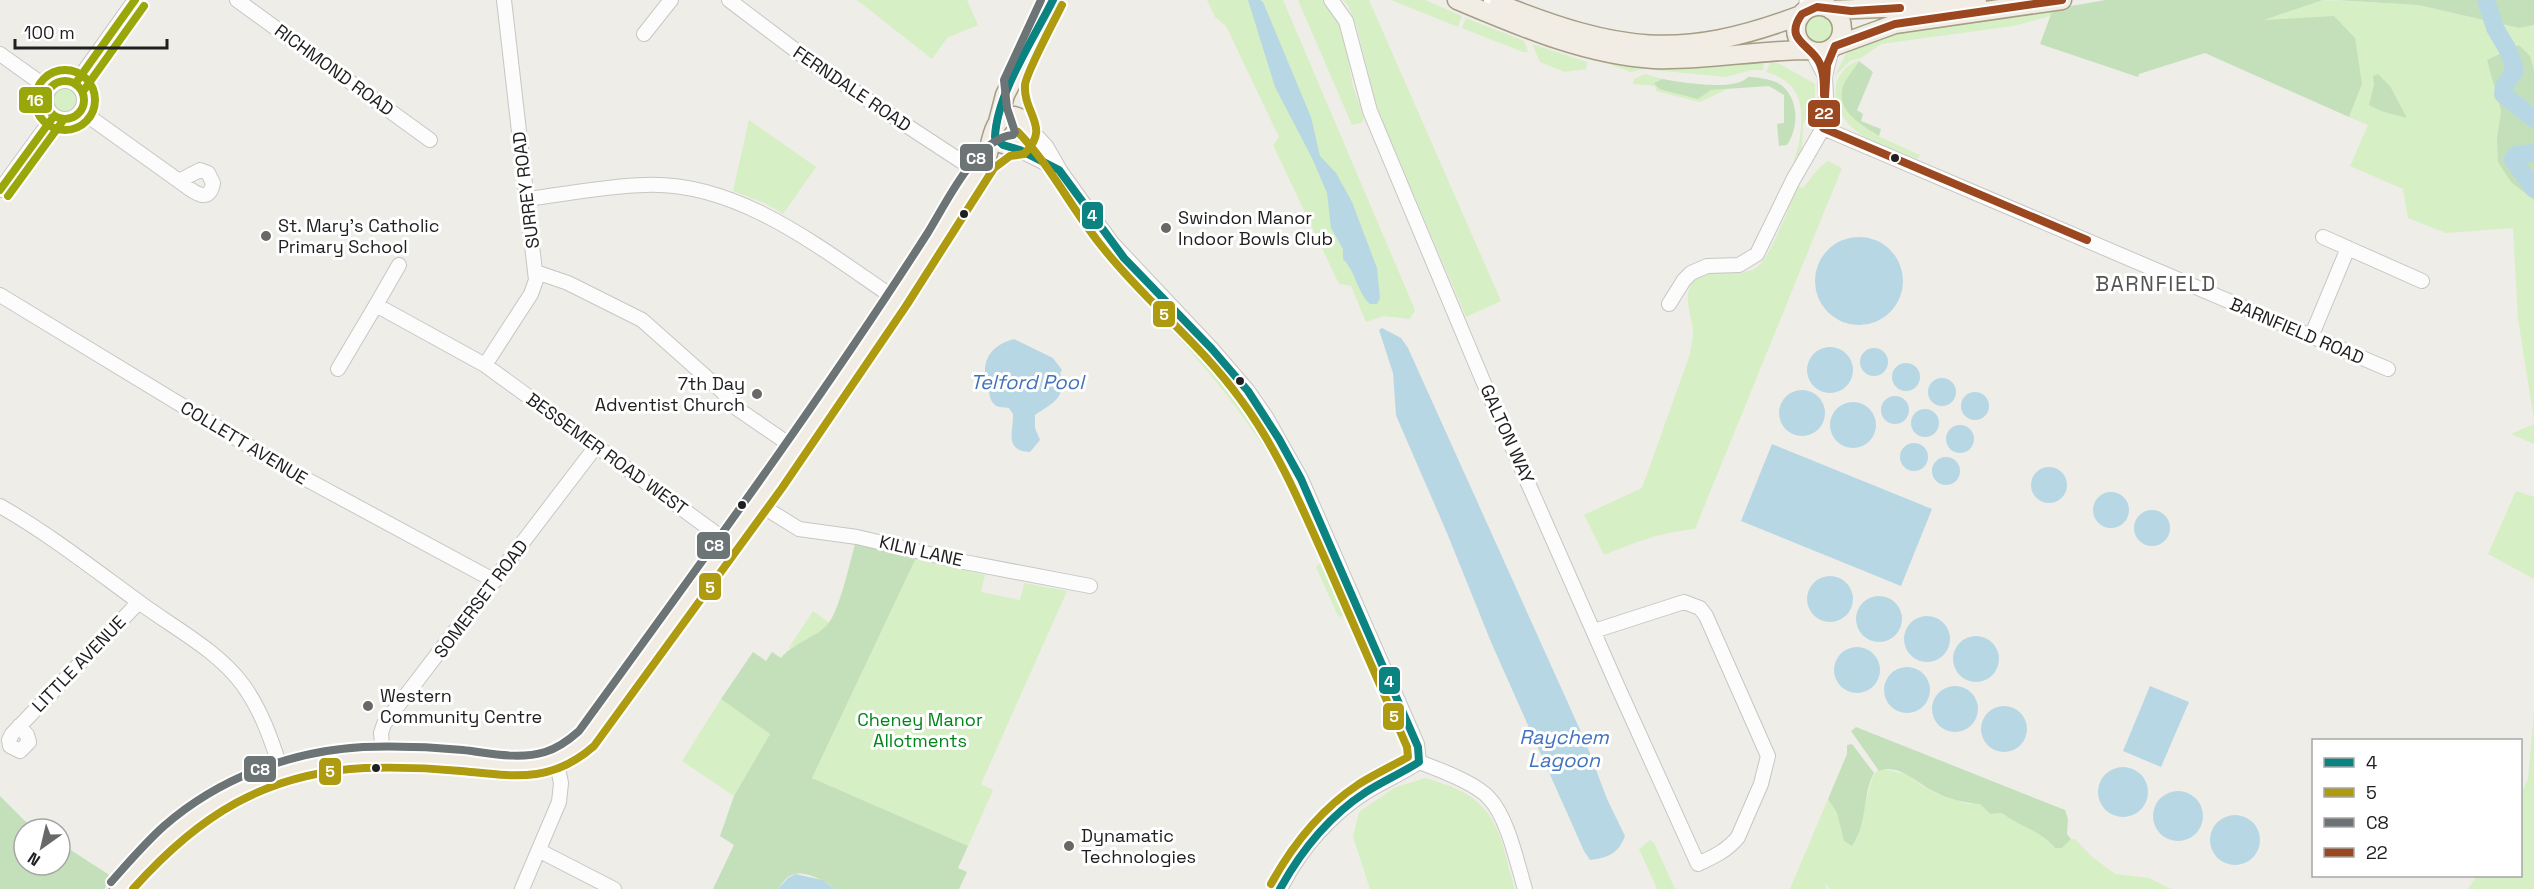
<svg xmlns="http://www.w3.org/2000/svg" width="2534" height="889" font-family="'Space Grotesk',sans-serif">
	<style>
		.grass { fill: #d7efc4 }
		.forest { fill: #c4e0bb }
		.water { fill: #b8d7e4 }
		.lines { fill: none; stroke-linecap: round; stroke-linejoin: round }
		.river { stroke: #b8d7e4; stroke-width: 18 }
		.minor-casing { stroke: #c7c6c4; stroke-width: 16 }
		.major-casing { stroke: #a59d84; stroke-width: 21 }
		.minor { stroke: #fcfcfc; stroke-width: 14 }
		.major { stroke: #f1ede5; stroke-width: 18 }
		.bus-1-casing { stroke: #fff; stroke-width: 12 }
		.bus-2-casing { stroke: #fff; stroke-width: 12 }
		.bus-3-casing { stroke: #fff; stroke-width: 12 }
		.bus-4-casing { stroke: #fff; stroke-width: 12 }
		.bus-5-casing { stroke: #fff; stroke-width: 12 }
		.bus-6-casing { stroke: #fff; stroke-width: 12 }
		.bus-1 { stroke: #0a8381; stroke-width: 8 }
		.bus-2 { stroke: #ae9b10; stroke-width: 8 }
		.bus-3 { stroke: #6c7476; stroke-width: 8 }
		.bus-4 { stroke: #9b4820; stroke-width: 8 }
		.bus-5 { stroke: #9aa70a; stroke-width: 8 }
		.bus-6 { stroke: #9aa70a; stroke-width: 8 }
		.bus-dot { fill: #202020; stroke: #fff; stroke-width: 2 }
		.poi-dot { fill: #686866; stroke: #fff; stroke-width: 2 }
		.labels { text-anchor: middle; stroke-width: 6; stroke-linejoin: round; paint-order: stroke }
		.street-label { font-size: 18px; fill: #202020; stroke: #fff }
		.poi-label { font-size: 18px; fill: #202020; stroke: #fff; text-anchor: start }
		.park-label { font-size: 18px; fill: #018519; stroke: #fff }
		.water-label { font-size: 20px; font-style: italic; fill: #4272ba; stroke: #fff }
		.quarter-label { font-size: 21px; letter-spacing: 1.5px; fill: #535353; stroke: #fff }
		.line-badge { stroke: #fff; stroke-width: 2 }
		.badge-label { font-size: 16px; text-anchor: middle; font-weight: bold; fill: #fff }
	</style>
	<rect width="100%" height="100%" fill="#eeede8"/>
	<!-- grass -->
	<path class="grass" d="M 857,0 L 967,0 L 978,25 L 947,38 L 932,59 Z
		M 1207,0 L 1283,0 L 1415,310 L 1410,319 L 1383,316 L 1366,322 L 1351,286 L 1339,284 L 1273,145 L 1279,137 L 1226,26 L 1215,17 Z
		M 1298,0 L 1326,0 L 1343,32 L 1353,86 L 1364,118 L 1361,123 L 1352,125 Z
		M 1343,0 L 1369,0 L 1501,301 L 1466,317 L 1378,111 L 1356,25 L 1349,7 Z
		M 1391,0 L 1425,0 L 1462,16 L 1458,27 Z
		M 2323,0 L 2418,5 L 2519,28 L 2534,25 L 2534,69 L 2530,56 L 2493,82 L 2501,111 L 2498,130 L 2534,194 L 2534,420 L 2518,319 L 2513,228 L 2446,233 L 2408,218 L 2403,189 L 2350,166 L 2368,125 L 2349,117 L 2362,84 L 2261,21 Z
		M 2053,9 L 2051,16 L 2013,26 L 1881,44 L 1861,58 L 1850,61 L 1834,77 L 1846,54 L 1875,35 Z
		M1804 30a14 14 0 1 1 28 0a14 14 0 1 1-28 0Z
		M 1466,18 L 1524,41 L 1528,52 L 1523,52 L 1462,28 Z
		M 1532,44 L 1587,62 L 1586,69 L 1565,72 L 1540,62 Z
		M 1598,57 L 1764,59 L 1763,70 L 1752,70 L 1726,77 L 1644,69 L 1631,72 L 1598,60 Z
		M 1859,61 L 1842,90 L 1860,124 L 1880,137 L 1920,155 L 1918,159 C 1889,147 1845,138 1837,102 C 1835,95 1835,85 1838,79 C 1842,71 1850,62 1859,61 Z
		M 1770,63 L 1778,63 L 1815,84 L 1815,99 L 1803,124 L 1802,152 L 1794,166 C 1793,160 1797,151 1799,144 C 1804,110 1804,83 1766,72 Z
		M 1645,74 L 1662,79 L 1654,83 L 1711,90 L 1727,89 L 1700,102 L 1656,91 L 1655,86 L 1633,84 L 1634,79 Z
		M52 100a13 13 0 1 1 26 0a13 13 0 1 1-26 0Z
		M 749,120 L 816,167 L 783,214 L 765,203 L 733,191 Z
		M 1828,161 L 1842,168 L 1695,529 C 1662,532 1635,542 1604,555 L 1584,515 L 1642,488 L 1690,354 C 1691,346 1693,338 1693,331 C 1692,318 1685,301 1689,290 C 1699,261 1736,280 1756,268 C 1770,259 1790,204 1798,186 L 1803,188 L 1819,168 Z
		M 1137,291 C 1191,337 1235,393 1273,453 L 1278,464 L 1275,464 C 1234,399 1189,346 1136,294 Z
		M 2534,424 L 2534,444 L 2511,434 Z
		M 2516,491 L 2534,497 L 2534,579 L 2488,554 Z
		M 916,558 L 985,575 L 981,592 L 1020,600 L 1024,583 L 1067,591 L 981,784 L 993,790 L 968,846 L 812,778 Z
		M 1323,561 L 1346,612 L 1342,617 L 1338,616 L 1316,567 Z
		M 813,611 L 830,623 L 810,638 L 788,649 Z
		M 721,699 L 770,734 L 734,796 L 682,761 Z
		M 2534,712 L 2534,889 L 2468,889 L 2477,876 L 2520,876 L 2521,793 L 2528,779 Z
		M 1884,769 L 1908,775 L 1921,785 L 1937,794 L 1968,804 L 1980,804 L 1990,814 L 2002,813 C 2019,827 2041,830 2055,848 L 2062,848 L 2071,839 L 2075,839 L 2091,856 L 2115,874 L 2149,878 L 2171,889 L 1829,889 L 1825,883 L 1826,889 L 1790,889 L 1828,799 L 1837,813 L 1844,841 L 1857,839 C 1860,829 1871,776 1875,773 C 1877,770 1881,770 1884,769 Z
		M 1425,778 C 1434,780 1443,784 1452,787 C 1501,807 1501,843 1515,889 L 1370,889 L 1353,837 L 1359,812 L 1394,788 Z
		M 1650,840 L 1654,843 L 1675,889 L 1657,889 L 1639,849 Z"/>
	<!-- forest -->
	<path class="forest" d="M 2106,0 L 2323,0 L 2264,20 L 2334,16 L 2355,38 L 2362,84 L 2349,117 L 2205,53 L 2139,74 L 2138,77 L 2040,44 L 2053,9 Z
		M 2334,0 L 2534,0 L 2534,25 L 2519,28 L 2418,5 Z
		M 2519,45 L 2530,56 L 2534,69 L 2534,200 L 2511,182 L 2498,162 L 2497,138 L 2501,111 L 2487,60 Z
		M 1859,61 L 1873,72 L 1857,110 L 1863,114 L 1861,121 L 1881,129 L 1879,136 C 1863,126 1838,113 1842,90 C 1844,80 1854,70 1859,61 Z
		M 2378,74 L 2390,86 L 2407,118 L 2381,111 L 2369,105 L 2374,84 L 2373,76 Z
		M 1748,77 C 1756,77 1768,79 1776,82 C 1799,93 1800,127 1787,145 L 1779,146 L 1777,124 L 1784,123 L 1784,95 L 1769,86 L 1711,90 L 1698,99 L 1659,89 L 1654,83 L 1662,79 C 1681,82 1735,92 1748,77 Z
		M 855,544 L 916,558 L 812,778 L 968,846 L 958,868 L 967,872 L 959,889 L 834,889 C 824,880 801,867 788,877 C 784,880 781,885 778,889 L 713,889 L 734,845 L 720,836 L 734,796 L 770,734 L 721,699 L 753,652 L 766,661 L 772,652 L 781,658 C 793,643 813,639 827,625 C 839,613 850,562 855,544 Z
		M 1856,727 L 2065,810 L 2068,819 L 2067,834 L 2071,839 L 2062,848 L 2055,848 C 2041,830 2019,827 2002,813 L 1990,814 L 1980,804 C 1965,803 1948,799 1935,792 C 1919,785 1898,762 1879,771 L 1851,731 Z
		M 1852,744 L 1874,773 C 1862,795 1868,823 1852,846 L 1844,841 L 1837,813 L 1828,799 L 1847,754 L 1847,745 Z
		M 0,796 L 27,823 L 37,829 L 24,829 L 24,865 L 60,865 L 60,843 L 114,878 L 104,889 L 0,889 Z"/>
	<!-- water -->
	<path class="water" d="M 1248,0 L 1260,0 L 1263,2 L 1311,117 L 1320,156 L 1336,173 L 1352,202 L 1377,268 L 1380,298 L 1377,304 L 1370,304 C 1357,292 1356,272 1343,259 L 1343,249 L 1331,228 L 1327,193 L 1312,158 L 1275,87 Z
		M1815 281a44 44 0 1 1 88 0a44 44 0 1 1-88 0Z
		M 1382,328 L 1401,338 L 1408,348 L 1586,743 L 1607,799 L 1625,836 C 1619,853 1608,858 1590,860 L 1584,851 L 1491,642 L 1447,533 L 1401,427 L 1396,415 L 1393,373 L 1379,330 Z
		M 1014,339 L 1053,358 L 1062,370 L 1060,373 C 1068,398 1051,404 1035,415 L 1035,428 L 1040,440 L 1030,452 C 1003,451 1014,430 1013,414 L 1009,408 C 1004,407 999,408 995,405 C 989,400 990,394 988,387 C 980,364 988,346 1014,339 Z
		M1807 370a23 23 0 1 1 46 0a23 23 0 1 1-46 0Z
		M1860 362a14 14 0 1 1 28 0a14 14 0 1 1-28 0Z
		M1892 377a14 14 0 1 1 28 0a14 14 0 1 1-28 0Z
		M1928 392a14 14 0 1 1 28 0a14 14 0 1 1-28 0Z
		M1779 413a23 23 0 1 1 46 0a23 23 0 1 1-46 0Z
		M1961 406a14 14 0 1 1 28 0a14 14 0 1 1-28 0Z
		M1881 410a14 14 0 1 1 28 0a14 14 0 1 1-28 0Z
		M1830 425a23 23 0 1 1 46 0a23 23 0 1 1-46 0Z
		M1911 423a14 14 0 1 1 28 0a14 14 0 1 1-28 0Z
		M1946 439a14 14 0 1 1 28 0a14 14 0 1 1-28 0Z
		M1900 457a14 14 0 1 1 28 0a14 14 0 1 1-28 0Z
		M 1772,444 L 1932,509 L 1901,586 L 1741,521 Z
		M1932 471a14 14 0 1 1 28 0a14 14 0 1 1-28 0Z
		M2031 485a18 18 0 1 1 36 0a18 18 0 1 1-36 0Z
		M2093 510a18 18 0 1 1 36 0a18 18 0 1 1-36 0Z
		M2134 528a18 18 0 1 1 36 0a18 18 0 1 1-36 0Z
		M1807 599a23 23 0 1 1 46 0a23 23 0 1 1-46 0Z
		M1856 619a23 23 0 1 1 46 0a23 23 0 1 1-46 0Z
		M1904 639a23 23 0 1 1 46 0a23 23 0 1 1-46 0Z
		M1953 659a23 23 0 1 1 46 0a23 23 0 1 1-46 0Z
		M1834 670a23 23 0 1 1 46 0a23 23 0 1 1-46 0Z
		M1884 690a23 23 0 1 1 46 0a23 23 0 1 1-46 0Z
		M1932 709a23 23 0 1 1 46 0a23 23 0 1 1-46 0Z
		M 2150,686 L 2189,702 L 2161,767 L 2123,751 Z
		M1981 729a23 23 0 1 1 46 0a23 23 0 1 1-46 0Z
		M2098 792a25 25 0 1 1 50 0a25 25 0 1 1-50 0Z
		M2153 816a25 25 0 1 1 50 0a25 25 0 1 1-50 0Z
		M2210 840a25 25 0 1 1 50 0a25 25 0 1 1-50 0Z
		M 795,874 L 822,880 L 834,889 L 778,889 L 788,878 Z"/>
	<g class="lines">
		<!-- river -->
		<path class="river" d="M 2486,0 L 2495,28 L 2508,50 L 2515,70 L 2504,87 L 2503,94 L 2534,119
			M 2534,153 L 2516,155 L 2513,160 L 2534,189"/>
		<!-- minor casing -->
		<g class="minor-casing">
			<path id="minor" d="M 237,0 L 430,140
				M 729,0 L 819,68 L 979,173
				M 1331,0 L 1346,21 L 1370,111 L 1483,381 L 1617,685 L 1698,864 C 1713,857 1728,850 1738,837 L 1761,784 L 1768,756 L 1706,616 L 1700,608 L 1684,602 L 1594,631
				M 1816,0 L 1823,7
				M 1491,1 L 1491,0
				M 1805,11 L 1807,0
				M 644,34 L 671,0
				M 1832,48 L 1825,76 L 1827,116 L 1823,128 L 2388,369
				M 1812,51 L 1825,76
				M 0,54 L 49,89
				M46 100a19 19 0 1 1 38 0a19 19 0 1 1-38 0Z
				M 75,84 L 135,0
				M 81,111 L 179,181
				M 1026,125 L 1046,146 L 1061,172 L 1112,243 L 1212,349 L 1248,391 L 1266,417 L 1301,479 L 1417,744 L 1419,762 C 1402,773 1383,782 1366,792 C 1329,816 1300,850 1280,889
				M 1013,147 L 1059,170
				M 200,170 L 208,173 L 213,183 C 209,207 190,189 179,181 Z
				M 0,190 L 54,116
				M 527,199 C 566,194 606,186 645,185 C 739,181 823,250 897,300
				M 2323,237 L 2422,281
				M 536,272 L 568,283 L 642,320 L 723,392 L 732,405 L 796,449
				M 0,295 L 280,465 L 495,581
				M 1669,304 L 1684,280 L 1691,273 L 1707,266 L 1739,265 L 1757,254 L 1793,180 L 1823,128
				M 376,305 L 399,265
				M 2311,337 L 2348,248
				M 485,365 L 531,294 L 536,280 L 504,0
				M 338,369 L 376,305 L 485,365 L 729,543
				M 757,503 L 799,529 L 857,537 L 959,561 L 1090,586
				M 0,506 C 51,535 96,571 143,605 C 176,629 218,651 243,685 C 262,711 272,742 282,772
				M 19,726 L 27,735 L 29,742 L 20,751 L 10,746 L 9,740 L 12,734 L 139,602
				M 383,758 L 381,733 L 384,724 L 597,445
				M 1419,762 C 1438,769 1476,783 1489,798 C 1508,818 1517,863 1525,889
				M 540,851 L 614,889
				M 522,889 L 559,802 L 561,783 L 556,759"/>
		</g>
		<!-- major casing -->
		<g class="major-casing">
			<path id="major" d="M 1457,0 C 1519,26 1585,55 1654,59 C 1705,61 1757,50 1809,50
				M 1499,4 C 1618,51 1679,61 1801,15
				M1796 29a23 23 0 1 1 46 0a23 23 0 1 1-46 0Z
				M 1831,10 L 1908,7 L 1977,0
				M 1835,46 L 1895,24 L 2062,0
				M 998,122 L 1005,95 L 1053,0
				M 119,889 C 166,835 212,793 283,772 C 340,755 399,757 458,761 C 486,763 517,770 544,763 C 569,757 586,740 601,720 L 773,482 L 897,300 L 979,173 C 981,170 984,165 986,161 C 991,147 991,113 1014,116 C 1022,118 1025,122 1027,129 L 1024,140 L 1013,147 L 1000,143 L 994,132"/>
		</g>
		<!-- minor -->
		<use href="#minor" class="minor"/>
		<!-- major -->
		<use href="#major" class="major"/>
		<!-- bus-1 casing -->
		<g class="bus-1-casing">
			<path id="bus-1" d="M 1053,0 C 1033,40 997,93 995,137 L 1003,145 L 1020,150 L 1059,170 L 1124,258 L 1212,349 L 1248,391 L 1279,439 L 1301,479 L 1418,747 L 1419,762 C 1402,773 1383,781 1366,792 C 1329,816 1301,851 1280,889"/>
		</g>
		<!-- bus-2 casing -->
		<g class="bus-2-casing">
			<path id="bus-2" d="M 1018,132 C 1052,167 1073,212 1104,249 C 1146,302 1201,344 1241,400 C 1279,451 1303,510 1329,568 C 1355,628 1381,687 1407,747 L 1408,757 C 1392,766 1375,774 1359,784 C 1321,809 1293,844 1271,884
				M 133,889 C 198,816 265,773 365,768 C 397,767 429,768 461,771 C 513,776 551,784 594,746 L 782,488 L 906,306 L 994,168 L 1010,156 L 1024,154 C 1052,127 1023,114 1025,85 C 1026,73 1055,19 1062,5"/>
		</g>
		<!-- bus-3 casing -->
		<g class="bus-3-casing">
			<path id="bus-3" d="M 111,882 C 128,863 145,843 164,826 C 219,778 291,751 363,747 C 396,746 430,747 463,750 C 490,753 518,760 545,752 C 558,748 569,740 579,731 C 698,567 818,404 927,234 C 946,204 976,138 1013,135 L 1015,132 L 1007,108 L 1004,80 L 1041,0"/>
		</g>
		<!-- bus-4 casing -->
		<g class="bus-4-casing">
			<path id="bus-4" d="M 2062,0 L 1895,24 L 1835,46 L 1827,65 L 1823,128 L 2087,240
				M 1824,95 C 1824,84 1824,72 1819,62 C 1810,44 1783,40 1802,14 L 1817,7 L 1851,11 L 1900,8"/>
		</g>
		<!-- bus-5 casing -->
		<g class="bus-5-casing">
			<path id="bus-5" d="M46 100a19 19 0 1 1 38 0a19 19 0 1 1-38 0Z
				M 75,84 L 135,0
				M 0,190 L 54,116"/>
		</g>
		<!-- bus-6 casing -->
		<g class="bus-6-casing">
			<path id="bus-6" d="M35 100a30 30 0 1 1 60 0a30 30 0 1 1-60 0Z
				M 84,90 L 144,6
				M 8,196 L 62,122"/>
		</g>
		<!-- bus-1 -->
		<use href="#bus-1" class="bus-1"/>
		<!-- bus-2 -->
		<use href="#bus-2" class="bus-2"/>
		<!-- bus-3 -->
		<use href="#bus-3" class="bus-3"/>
		<!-- bus-4 -->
		<use href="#bus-4" class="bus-4"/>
		<!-- bus-5 -->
		<use href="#bus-5" class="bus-5"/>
		<!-- bus-6 -->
		<use href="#bus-6" class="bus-6"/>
	</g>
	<!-- markers -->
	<g class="bus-dot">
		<circle cx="1895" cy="158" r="5"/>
		<circle cx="964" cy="214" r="5"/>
		<circle cx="1240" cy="381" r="5"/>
		<circle cx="742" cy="505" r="5"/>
		<circle cx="376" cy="768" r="5"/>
	</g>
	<g class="poi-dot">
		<circle cx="1166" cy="228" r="6"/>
		<circle cx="266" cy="236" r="6"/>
		<circle cx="757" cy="394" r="6"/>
		<circle cx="368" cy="706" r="6"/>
		<circle cx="1069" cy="846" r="6"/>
	</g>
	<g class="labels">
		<!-- street labels -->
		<g class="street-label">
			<text transform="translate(334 70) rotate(36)" y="6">RICHMOND ROAD</text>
			<text transform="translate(852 89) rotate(34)" y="6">FERNDALE ROAD</text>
			<text transform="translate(526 190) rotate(-97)" y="6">SURREY ROAD</text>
			<text transform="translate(2297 331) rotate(23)" y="6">BARNFIELD ROAD</text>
			<text transform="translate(1507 434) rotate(66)" y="6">GALTON WAY</text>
			<text transform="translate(244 443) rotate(31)" y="6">COLLETT AVENUE</text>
			<text transform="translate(607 454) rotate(36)" y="6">BESSEMER ROAD WEST</text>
			<text transform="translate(921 551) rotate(13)" y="6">KILN LANE</text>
			<text transform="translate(481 599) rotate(-53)" y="6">SOMERSET ROAD</text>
			<text transform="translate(79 664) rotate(-46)" y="6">LITTLE AVENUE</text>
		</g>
		<!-- poi labels -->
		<g class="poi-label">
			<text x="1178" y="224">Swindon Manor<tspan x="1178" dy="21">Indoor Bowls Club</tspan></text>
			<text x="278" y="232">St. Mary's Catholic<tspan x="278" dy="21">Primary School</tspan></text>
			<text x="745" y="390" text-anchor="end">7th Day<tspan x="745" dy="21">Adventist Church</tspan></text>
			<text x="380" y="702">Western<tspan x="380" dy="21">Community Centre</tspan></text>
			<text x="1081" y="842">Dynamatic<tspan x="1081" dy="21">Technologies</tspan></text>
		</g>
		<!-- park labels -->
		<g class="park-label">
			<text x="920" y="726">Cheney Manor<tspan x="920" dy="21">Allotments</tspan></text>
		</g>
		<!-- water labels -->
		<g class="water-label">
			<text x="1027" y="389">Telford Pool</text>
			<text x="1564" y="744">Raychem<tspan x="1564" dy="23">Lagoon</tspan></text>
		</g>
		<!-- quarter labels -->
		<g class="quarter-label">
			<text x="2156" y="291">BARNFIELD</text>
		</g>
	</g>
	<g class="line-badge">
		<rect x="18" y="86" width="35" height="28" rx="6" fill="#9aa70a"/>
		<rect x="1807" y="99" width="34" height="29" rx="6" fill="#9b4820"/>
		<rect x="959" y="143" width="35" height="29" rx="6" fill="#6c7476"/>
		<rect x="1081" y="201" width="23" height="29" rx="6" fill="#0a8381"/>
		<rect x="1152" y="300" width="24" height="28" rx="6" fill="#ae9b10"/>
		<rect x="696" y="531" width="35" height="29" rx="6" fill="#6c7476"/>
		<rect x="698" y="572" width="24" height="29" rx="6" fill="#ae9b10"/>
		<rect x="1378" y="666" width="23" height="29" rx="6" fill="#0a8381"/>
		<rect x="1382" y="702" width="23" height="29" rx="6" fill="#ae9b10"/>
		<rect x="243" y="755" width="34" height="28" rx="6" fill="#6c7476"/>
		<rect x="318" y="757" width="24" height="29" rx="6" fill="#ae9b10"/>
	</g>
	<g class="badge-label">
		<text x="35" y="106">16</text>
		<text x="1824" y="119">22</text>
		<text x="976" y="164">C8</text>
		<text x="1092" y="221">4</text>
		<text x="1164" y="320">5</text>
		<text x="714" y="551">C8</text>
		<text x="710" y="593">5</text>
		<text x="1389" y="687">4</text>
		<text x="1394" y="722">5</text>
		<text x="260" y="775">C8</text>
		<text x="330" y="777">5</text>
	</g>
	<!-- legend -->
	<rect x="2312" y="739" width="210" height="138" fill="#ffffff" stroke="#a6a6a6" stroke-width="1.5"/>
	<rect x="2324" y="758" width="30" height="9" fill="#0a8381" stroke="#a6a6a6" stroke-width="1.5"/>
	<text x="2366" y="769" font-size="18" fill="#202020">4</text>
	<rect x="2324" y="788" width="30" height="9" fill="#ae9b10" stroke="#a6a6a6" stroke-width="1.5"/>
	<text x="2366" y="799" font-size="18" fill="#202020">5</text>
	<rect x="2324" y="818" width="30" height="9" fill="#6c7476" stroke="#a6a6a6" stroke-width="1.5"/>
	<text x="2366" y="829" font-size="18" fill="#202020">C8</text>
	<rect x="2324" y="848" width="30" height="9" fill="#9b4820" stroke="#a6a6a6" stroke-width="1.5"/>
	<text x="2366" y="859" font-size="18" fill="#202020">22</text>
	<!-- north arrow -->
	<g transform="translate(42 847) rotate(214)"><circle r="28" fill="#ffffff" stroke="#a6a6a6" stroke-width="1.5"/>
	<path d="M0-4.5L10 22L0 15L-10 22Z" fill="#686866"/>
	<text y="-9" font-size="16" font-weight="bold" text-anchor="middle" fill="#202020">N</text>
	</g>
	<!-- scale -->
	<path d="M15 39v9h152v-9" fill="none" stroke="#202020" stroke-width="3"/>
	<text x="24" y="39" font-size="18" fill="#202020" stroke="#ffffff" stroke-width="4.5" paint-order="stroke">100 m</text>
</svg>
